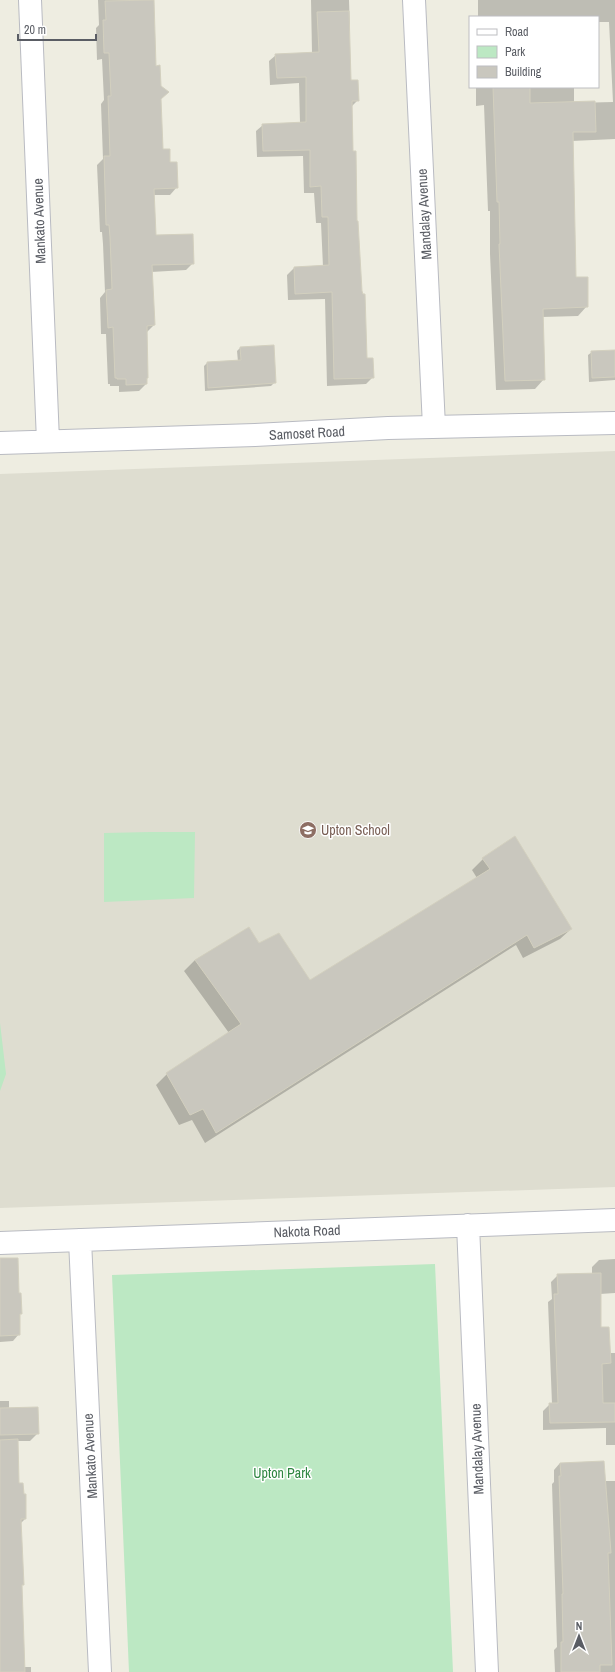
<svg xmlns="http://www.w3.org/2000/svg" width="615" height="1672" font-family="'Archivo Narrow',sans-serif">
	<style>
		.education { fill: #deddd0 }
		.green { fill: #bce8c3 }
		.shadow { fill: #0003 }
		.building { fill: #c9c7be; stroke: #d3d0bf }
		.lines { fill: none; stroke-linecap: round; stroke-linejoin: round }
		.minor-casing { stroke: #b9bbc2; stroke-width: 24 }
		.minor { stroke: #fff; stroke-width: 22 }
		.labels { text-anchor: middle; stroke-width: 3; stroke-linejoin: round; paint-order: stroke }
		.street-label { font-size: 14px; fill: #5a5d64; stroke: #fff }
		.education-label { font-size: 14px; fill: #785e54; stroke: #fff; text-anchor: start }
		.park-label { font-size: 14px; fill: #2e8641; stroke: #fff }
	</style>
	<rect width="100%" height="100%" fill="#eeede1"/>
	<!-- education -->
	<path class="education" d="M 615,451 L 615,1187 L 0,1208 L 0,474 Z"/>
	<!-- green -->
	<path class="green" d="M 150,832 L 195,832 L 194,898 L 104,902 L 104,833 Z
		M 0,1023 L 6,1074 L 0,1091 Z
		M 435,1264 L 453,1672 L 129,1672 L 112,1275 Z"/>
	<!-- shadow -->
	<path class="shadow" d="M 98,0 L 153,0 L 155,67 L 160,99 L 162,150 L 170,163 L 177,187 L 170,195 L 154,195 L 155,236 L 193,263 L 186,270 L 151,272 L 154,325 L 146,333 L 146,384 L 139,391 L 119,392 L 119,386 L 110,386 L 110,384 L 108,384 L 106,334 L 101,334 L 100,298 L 105,292 L 103,244 L 102,232 L 100,232 L 97,165 L 103,159 L 101,104 L 104,100 L 102,59 L 97,60 L 96,28 L 99,25 Z
		M 311,0 L 349,0 L 350,30 L 348,32 L 350,81 L 358,100 L 351,107 L 356,222 L 366,359 L 373,377 L 366,384 L 327,386 L 325,299 L 288,300 L 287,275 L 294,268 L 323,267 L 321,223 L 316,223 L 314,193 L 304,193 L 303,156 L 257,157 L 256,131 L 263,125 L 300,123 L 299,83 L 270,85 L 269,61 L 276,55 L 312,53 Z
		M 478,0 L 615,0 L 615,139 L 572,141 L 575,278 L 587,306 L 578,316 L 542,317 L 544,379 L 535,389 L 496,390 L 490,254 L 490,211 L 488,211 L 484,105 L 476,106 L 476,87 L 574,87 L 574,103 L 613,102 L 609,22 L 598,22 L 598,17 L 478,17 Z
		M 241,347 L 275,382 L 271,386 L 205,391 L 204,366 L 207,363 L 238,362 L 237,351 Z
		M 615,351 L 615,380 L 589,382 L 588,355 L 592,352 Z
		M 515,837 L 571,929 L 560,939 L 523,958 L 516,945 L 205,1143 L 192,1120 L 179,1125 L 156,1085 L 167,1074 L 229,1033 L 184,971 L 195,960 L 248,928 L 259,945 L 310,981 L 477,878 L 472,870 L 483,859 Z
		M 615,1259 L 615,1293 L 600,1294 L 600,1328 L 609,1353 L 615,1353 L 615,1445 L 606,1445 L 606,1428 L 543,1430 L 543,1411 L 550,1404 L 552,1404 L 548,1302 L 552,1299 L 551,1282 L 558,1275 L 592,1274 L 592,1267 L 599,1260 Z
		M 0,1294 L 21,1313 L 19,1316 L 19,1334 L 13,1341 L 0,1342 Z
		M 0,1401 L 9,1401 L 9,1409 L 38,1433 L 30,1441 L 17,1441 L 18,1484 L 25,1519 L 20,1524 L 0,1562 Z
		M 560,1463 L 604,1481 L 615,1481 L 615,1672 L 555,1672 L 554,1650 L 557,1647 L 552,1484 L 554,1482 L 554,1470 Z
		M 0,1595 L 24,1667 L 31,1667 L 31,1672 L 0,1672 Z"/>
	<!-- building -->
	<path class="building" d="M 154,0 L 156,66 L 160,65 L 161,86 L 169,92 L 161,99 L 163,149 L 170,149 L 170,162 L 177,162 L 178,188 L 154,189 L 156,235 L 193,234 L 194,264 L 152,265 L 155,325 L 147,326 L 148,378 L 147,378 L 147,384 L 126,385 L 126,379 L 117,379 L 117,378 L 115,378 L 113,327 L 108,328 L 106,290 L 112,289 L 110,237 L 109,225 L 106,225 L 104,156 L 110,156 L 108,96 L 111,96 L 109,53 L 104,53 L 103,20 L 106,20 L 105,1 Z
		M 349,11 L 351,80 L 358,80 L 359,101 L 352,101 L 353,151 L 356,151 L 357,221 L 358,221 L 362,291 L 363,294 L 365,294 L 367,358 L 373,358 L 374,378 L 334,379 L 332,292 L 295,294 L 294,267 L 329,265 L 328,217 L 322,217 L 321,186 L 310,187 L 310,150 L 263,151 L 262,124 L 306,122 L 306,77 L 277,78 L 275,54 L 319,52 L 317,12 Z
		M 493,87 L 530,87 L 530,103 L 595,101 L 596,132 L 573,132 L 576,277 L 588,277 L 588,307 L 543,309 L 545,380 L 505,381 L 499,244 L 500,244 L 499,202 L 497,202 Z
		M 274,345 L 276,383 L 208,388 L 207,362 L 241,360 L 240,347 Z
		M 615,350 L 615,377 L 592,378 L 591,351 Z
		M 515,836 L 572,929 L 534,948 L 527,935 L 216,1133 L 203,1109 L 190,1115 L 166,1073 L 241,1024 L 195,960 L 249,927 L 259,943 L 279,933 L 310,980 L 490,869 L 482,858 Z
		M 0,1258 L 18,1258 L 19,1293 L 21,1293 L 22,1314 L 20,1314 L 20,1335 L 0,1336 Z
		M 601,1273 L 601,1327 L 609,1327 L 611,1363 L 602,1364 L 603,1403 L 615,1403 L 615,1422 L 550,1423 L 549,1403 L 558,1403 L 554,1294 L 558,1294 L 557,1274 Z
		M 38,1407 L 39,1434 L 0,1435 L 0,1408 Z
		M 18,1439 L 19,1483 L 23,1483 L 24,1494 L 26,1494 L 26,1519 L 21,1519 L 24,1585 L 22,1585 L 25,1672 L 0,1672 L 0,1440 Z
		M 604,1461 L 611,1553 L 608,1553 L 612,1665 L 600,1665 L 600,1672 L 561,1672 L 561,1642 L 563,1642 L 562,1594 L 563,1594 L 559,1476 L 561,1476 L 560,1463 Z"/>
	<g class="lines">
		<!-- minor casing -->
		<g class="minor-casing">
			<path id="minor" d="M 30,0 L 48,441
				M 414,0 L 434,427
				M 0,443 L 255,435 L 388,428 L 615,423
				M 468,1225 L 487,1672
				M 80,1240 L 100,1672
				M 0,1243 L 615,1220"/>
		</g>
		<!-- minor -->
		<use href="#minor" class="minor"/>
	</g>
	<!-- icons -->
	<defs>
		<g id="school-disc" transform="scale(0.9)"><circle r="9.5" fill="#8d6e63" stroke="#fff"/><path d="M0-5L7-2L0 1L-7-2ZM-4 1L0 2.5L4 1V4Q0 6-4 4Z" fill="#fff"/></g>
	</defs>
	<g fill-rule="evenodd">
		<use href="#school-disc" x="308" y="830"/>
	</g>
	<g class="labels">
		<!-- street labels -->
		<g class="street-label">
			<text transform="translate(424 214) rotate(-93)" y="5">Mandalay Avenue</text>
			<text transform="translate(39 221) rotate(-92)" y="5">Mankato Avenue</text>
			<text transform="translate(307 433) rotate(-3)" y="5">Samoset Road</text>
			<text transform="translate(307 1231) rotate(-2)" y="5">Nakota Road</text>
			<text transform="translate(477 1449) rotate(-92)" y="5">Mandalay Avenue</text>
			<text transform="translate(90 1456) rotate(-93)" y="5">Mankato Avenue</text>
		</g>
		<!-- education labels -->
		<g class="education-label">
			<text x="321" y="835">Upton School</text>
		</g>
		<!-- park labels -->
		<g class="park-label">
			<text x="282" y="1478">Upton Park</text>
		</g>
	</g>
	<!-- legend -->
	<rect x="469" y="16" width="130" height="72" fill="#ffffff" stroke="#bdbec1"/>
	<rect x="477" y="29" width="20" height="6" fill="#ffffff" stroke="#bdbec1"/>
	<text x="505" y="36" font-size="12" fill="#5a5d64">Road</text>
	<rect x="477" y="46" width="20" height="12" fill="#bce8c3" stroke="#bdbec1"/>
	<text x="505" y="56" font-size="12" fill="#5a5d64">Park</text>
	<rect x="477" y="66" width="20" height="12" fill="#c9c7be" stroke="#bdbec1"/>
	<text x="505" y="76" font-size="12" fill="#5a5d64">Building</text>
	<!-- north arrow -->
	<g transform="translate(579 1636)" stroke="#ffffff" stroke-width="3" paint-order="stroke">
	<path d="M0-3L7 15L0 10L-7 15Z" fill="#5a5d64"/>
	<text y="-6" font-size="11" font-weight="bold" text-anchor="middle" fill="#5a5d64">N</text>
	</g>
	<!-- scale -->
	<path d="M18 34v6h78v-6" fill="none" stroke="#5a5d64" stroke-width="2"/>
	<text x="24" y="34" font-size="12" fill="#5a5d64" stroke="#ffffff" stroke-width="3" paint-order="stroke">20 m</text>
</svg>
